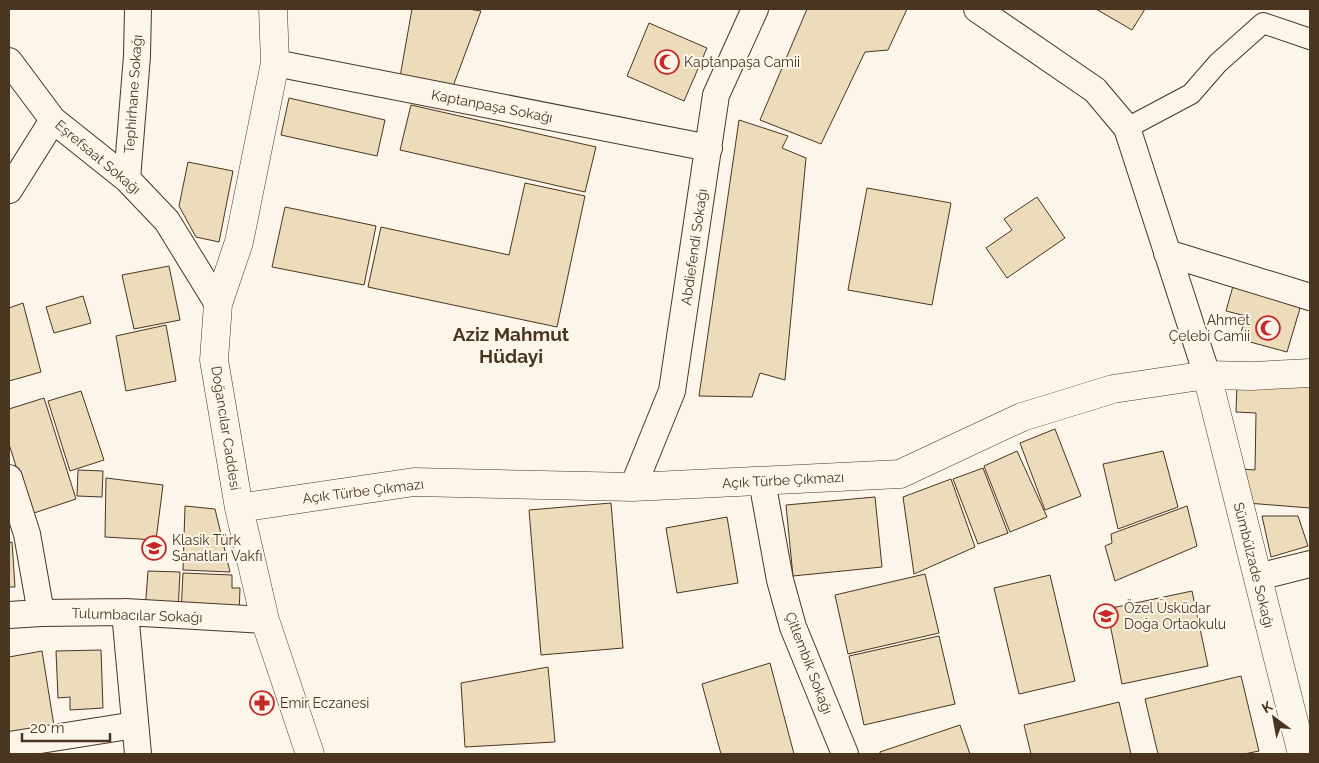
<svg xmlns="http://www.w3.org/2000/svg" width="1319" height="763" font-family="Raleway,sans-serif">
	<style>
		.building { fill: #ecdcbc; stroke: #4a3520 }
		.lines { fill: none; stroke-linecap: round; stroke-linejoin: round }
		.pedestrian-casing { stroke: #4a3520; stroke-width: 22 }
		.minor-casing { stroke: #4a3520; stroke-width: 28 }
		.tertiary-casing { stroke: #4a3520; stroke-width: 29 }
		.pedestrian { stroke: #fbf6e9; stroke-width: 20 }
		.minor { stroke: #fbf6e9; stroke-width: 26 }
		.tertiary { stroke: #fbf6e9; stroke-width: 28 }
		.labels { text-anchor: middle; stroke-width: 4; stroke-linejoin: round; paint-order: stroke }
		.poi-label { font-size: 14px; fill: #4a3520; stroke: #fbf6e9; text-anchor: start }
		.street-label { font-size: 14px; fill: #4a3520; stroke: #fbf6e9 }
		.district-label { font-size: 19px; font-weight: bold; fill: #4a3520; stroke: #fbf6e9 }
	</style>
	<rect width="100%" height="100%" fill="#fbf6e9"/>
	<!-- building -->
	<path class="building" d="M 412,9 L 468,9 L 481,11 L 452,89 L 400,77 Z
		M 807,9 L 907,9 L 888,50 L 865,52 L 821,144 L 760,120 Z
		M 1096,9 L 1145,9 L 1132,30 Z
		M 649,23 L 707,48 L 684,101 L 627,76 Z
		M 289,98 L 385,120 L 377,156 L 281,135 Z
		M 411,105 L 596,147 L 585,192 L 400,150 Z
		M 739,120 L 788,136 L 782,148 L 806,158 L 785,380 L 760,373 L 752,397 L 699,396 Z
		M 188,162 L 233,171 L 219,242 L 196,237 L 179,206 Z
		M 525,183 L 585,196 L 557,327 L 368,287 L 381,227 L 509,255 Z
		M 867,188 L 951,203 L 932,305 L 848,290 Z
		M 1037,197 L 1065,238 L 1007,278 L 986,248 L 1012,230 L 1004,219 Z
		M 285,207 L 376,226 L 364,285 L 272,267 Z
		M 169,266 L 180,320 L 134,329 L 122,275 Z
		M 1233,286 L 1301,305 L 1287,352 L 1239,339 L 1246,316 L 1226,311 Z
		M 83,296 L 91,323 L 54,333 L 46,307 Z
		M 23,303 L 41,372 L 9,381 L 9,308 Z
		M 166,325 L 176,381 L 126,391 L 116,336 Z
		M 1310,382 L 1310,508 L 1247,503 L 1242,469 L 1255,470 L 1256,413 L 1236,412 L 1237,383 Z
		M 81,391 L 104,460 L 70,471 L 48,401 Z
		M 44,398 L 76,499 L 31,514 L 9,444 L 9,409 Z
		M 1055,429 L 1081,496 L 1045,510 L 1020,443 Z
		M 1017,451 L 1047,517 L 1010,532 L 984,466 Z
		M 1163,451 L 1178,507 L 1118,529 L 1103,464 Z
		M 983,468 L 1008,533 L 978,544 L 953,479 Z
		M 78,470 L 103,471 L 102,497 L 77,496 Z
		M 106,478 L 163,485 L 156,540 L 105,537 Z
		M 951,479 L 975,547 L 914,574 L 903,497 Z
		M 875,497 L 882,567 L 793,576 L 786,505 Z
		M 611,503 L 623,648 L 541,655 L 529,510 Z
		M 185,506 L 215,509 L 230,572 L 183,570 Z
		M 1187,506 L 1197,546 L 1115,581 L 1105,546 L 1112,543 L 1111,534 Z
		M 1262,516 L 1298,516 L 1308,546 L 1271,557 Z
		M 727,517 L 738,583 L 677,593 L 666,528 Z
		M 12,542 L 15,587 L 9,587 L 9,543 Z
		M 148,571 L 180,572 L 178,612 L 145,611 Z
		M 183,573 L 232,575 L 232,588 L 240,588 L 239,615 L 181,613 Z
		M 925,574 L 939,633 L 848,654 L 835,595 Z
		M 1050,575 L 1075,681 L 1019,694 L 994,588 Z
		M 1192,591 L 1208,666 L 1122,684 L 1107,609 Z
		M 939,636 L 955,704 L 864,725 L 849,656 Z
		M 101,650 L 103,708 L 70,710 L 70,697 L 58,698 L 56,651 Z
		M 42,651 L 55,732 L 9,741 L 9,657 Z
		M 770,663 L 794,754 L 721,754 L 702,684 Z
		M 548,667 L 555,742 L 465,747 L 461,683 Z
		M 1241,676 L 1259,751 L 1244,754 L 1158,754 L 1145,699 Z
		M 1119,702 L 1131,754 L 1031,754 L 1024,725 Z
		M 960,725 L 970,754 L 880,754 L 880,752 Z"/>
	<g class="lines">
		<!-- pedestrian casing -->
		<g class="pedestrian-casing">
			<path id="pedestrian" d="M 1127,128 L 1191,94 L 1218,63 L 1263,23 L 1310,39"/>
		</g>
		<!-- minor casing -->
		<g class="minor-casing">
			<path id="minor" d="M 977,9 L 1095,90 L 1127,128 L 1207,375
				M 9,61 L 53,120 L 127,179 L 167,221 L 218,304
				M 275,63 L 709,148
				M 127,179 L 137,56 L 138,9
				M 9,190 L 53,120
				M 1167,253 L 1310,297
				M 9,478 L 27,534 L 41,613
				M 762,481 L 780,580 L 793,627 L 845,754
				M 633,487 L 672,391 L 716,95 L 755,9
				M 1258,577 L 1310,564
				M 125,612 L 138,754
				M 9,615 L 41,613 L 125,612 L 265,620
				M 9,745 L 135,725"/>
		</g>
		<!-- tertiary casing -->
		<g class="tertiary-casing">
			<path id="tertiary" d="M 273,9 L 275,63 L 239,242 L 218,304 L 214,360 L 239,508 L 265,620 L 310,754
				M 1207,375 L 1302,754
				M 239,508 L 414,482 L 633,487 L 900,474 L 1022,417 L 1113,389 L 1207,375 L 1252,376 L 1310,373"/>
		</g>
		<!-- pedestrian -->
		<use href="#pedestrian" class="pedestrian"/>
		<!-- minor -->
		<use href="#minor" class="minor"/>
		<!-- tertiary -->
		<use href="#tertiary" class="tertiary"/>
	</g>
	<!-- icons -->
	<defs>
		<g id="mosque-ring" transform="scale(1.25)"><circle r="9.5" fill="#fbf6e9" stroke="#c62828" stroke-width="1.5"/><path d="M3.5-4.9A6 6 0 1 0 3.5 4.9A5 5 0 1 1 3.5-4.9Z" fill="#c62828"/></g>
		<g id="school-ring" transform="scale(1.25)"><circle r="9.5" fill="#fbf6e9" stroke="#c62828" stroke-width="1.5"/><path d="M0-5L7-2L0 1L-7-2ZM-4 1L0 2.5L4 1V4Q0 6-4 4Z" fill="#c62828"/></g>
		<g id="pharmacy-ring" transform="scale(1.25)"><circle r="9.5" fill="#fbf6e9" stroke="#c62828" stroke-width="1.5"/><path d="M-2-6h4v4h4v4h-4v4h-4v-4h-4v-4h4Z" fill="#c62828"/></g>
	</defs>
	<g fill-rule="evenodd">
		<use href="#mosque-ring" x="667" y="62"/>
		<use href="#mosque-ring" x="1268" y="328"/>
		<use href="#school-ring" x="154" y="548"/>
		<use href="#school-ring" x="1106" y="616"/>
		<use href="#pharmacy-ring" x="262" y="703"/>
	</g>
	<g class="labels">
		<!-- poi labels -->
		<g class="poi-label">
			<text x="684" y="67">Kaptanpaşa Camii</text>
			<text x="1250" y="325" text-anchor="end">Ahmet<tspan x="1250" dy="16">Çelebi Camii</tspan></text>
			<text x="172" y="545">Klasik Türk<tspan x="172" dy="16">Sanatları Vakfı</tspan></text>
			<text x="1124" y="613">Özel Üsküdar<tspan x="1124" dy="16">Doğa Ortaokulu</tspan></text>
			<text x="280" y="708">Emir Eczanesi</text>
		</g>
		<!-- street labels -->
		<g class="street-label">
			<text transform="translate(133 94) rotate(-86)" y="5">Tephirhane Sokağı</text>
			<text transform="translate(492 106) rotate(11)" y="5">Kaptanpaşa Sokağı</text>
			<text transform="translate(98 157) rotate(40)" y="5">Eşrefsaat Sokağı</text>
			<text transform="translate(694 247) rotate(-82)" y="5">Abdiefendi Sokağı</text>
			<text transform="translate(226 428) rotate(81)" y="5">Doğancılar Caddesi</text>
			<text transform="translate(783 480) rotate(-3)" y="5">Açık Türbe Çıkmazı</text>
			<text transform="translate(363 491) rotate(-7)" y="5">Açık Türbe Çıkmazı</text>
			<text transform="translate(1254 565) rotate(76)" y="5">Sümbülzade Sokağı</text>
			<text transform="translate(137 615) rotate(2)" y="5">Tulumbacılar Sokağı</text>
			<text transform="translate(809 663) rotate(69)" y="5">Çitlembik Sokağı</text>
		</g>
		<!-- district labels -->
		<g class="district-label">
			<text x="511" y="341">Aziz Mahmut<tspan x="511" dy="22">Hüdayi</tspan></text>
		</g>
	</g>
	<!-- border -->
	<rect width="1319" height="763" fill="none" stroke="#4a3520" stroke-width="20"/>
	<!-- north arrow -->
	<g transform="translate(1274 718) rotate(328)" stroke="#fbf6e9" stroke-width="4" paint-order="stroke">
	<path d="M0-4L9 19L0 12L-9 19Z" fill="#4a3520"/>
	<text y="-8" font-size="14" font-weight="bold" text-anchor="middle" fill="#4a3520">K</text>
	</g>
	<!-- scale -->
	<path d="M22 733v8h88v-8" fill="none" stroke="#4a3520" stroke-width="2.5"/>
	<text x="30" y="733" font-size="15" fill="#4a3520" stroke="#fbf6e9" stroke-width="4" paint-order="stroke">20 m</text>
</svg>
